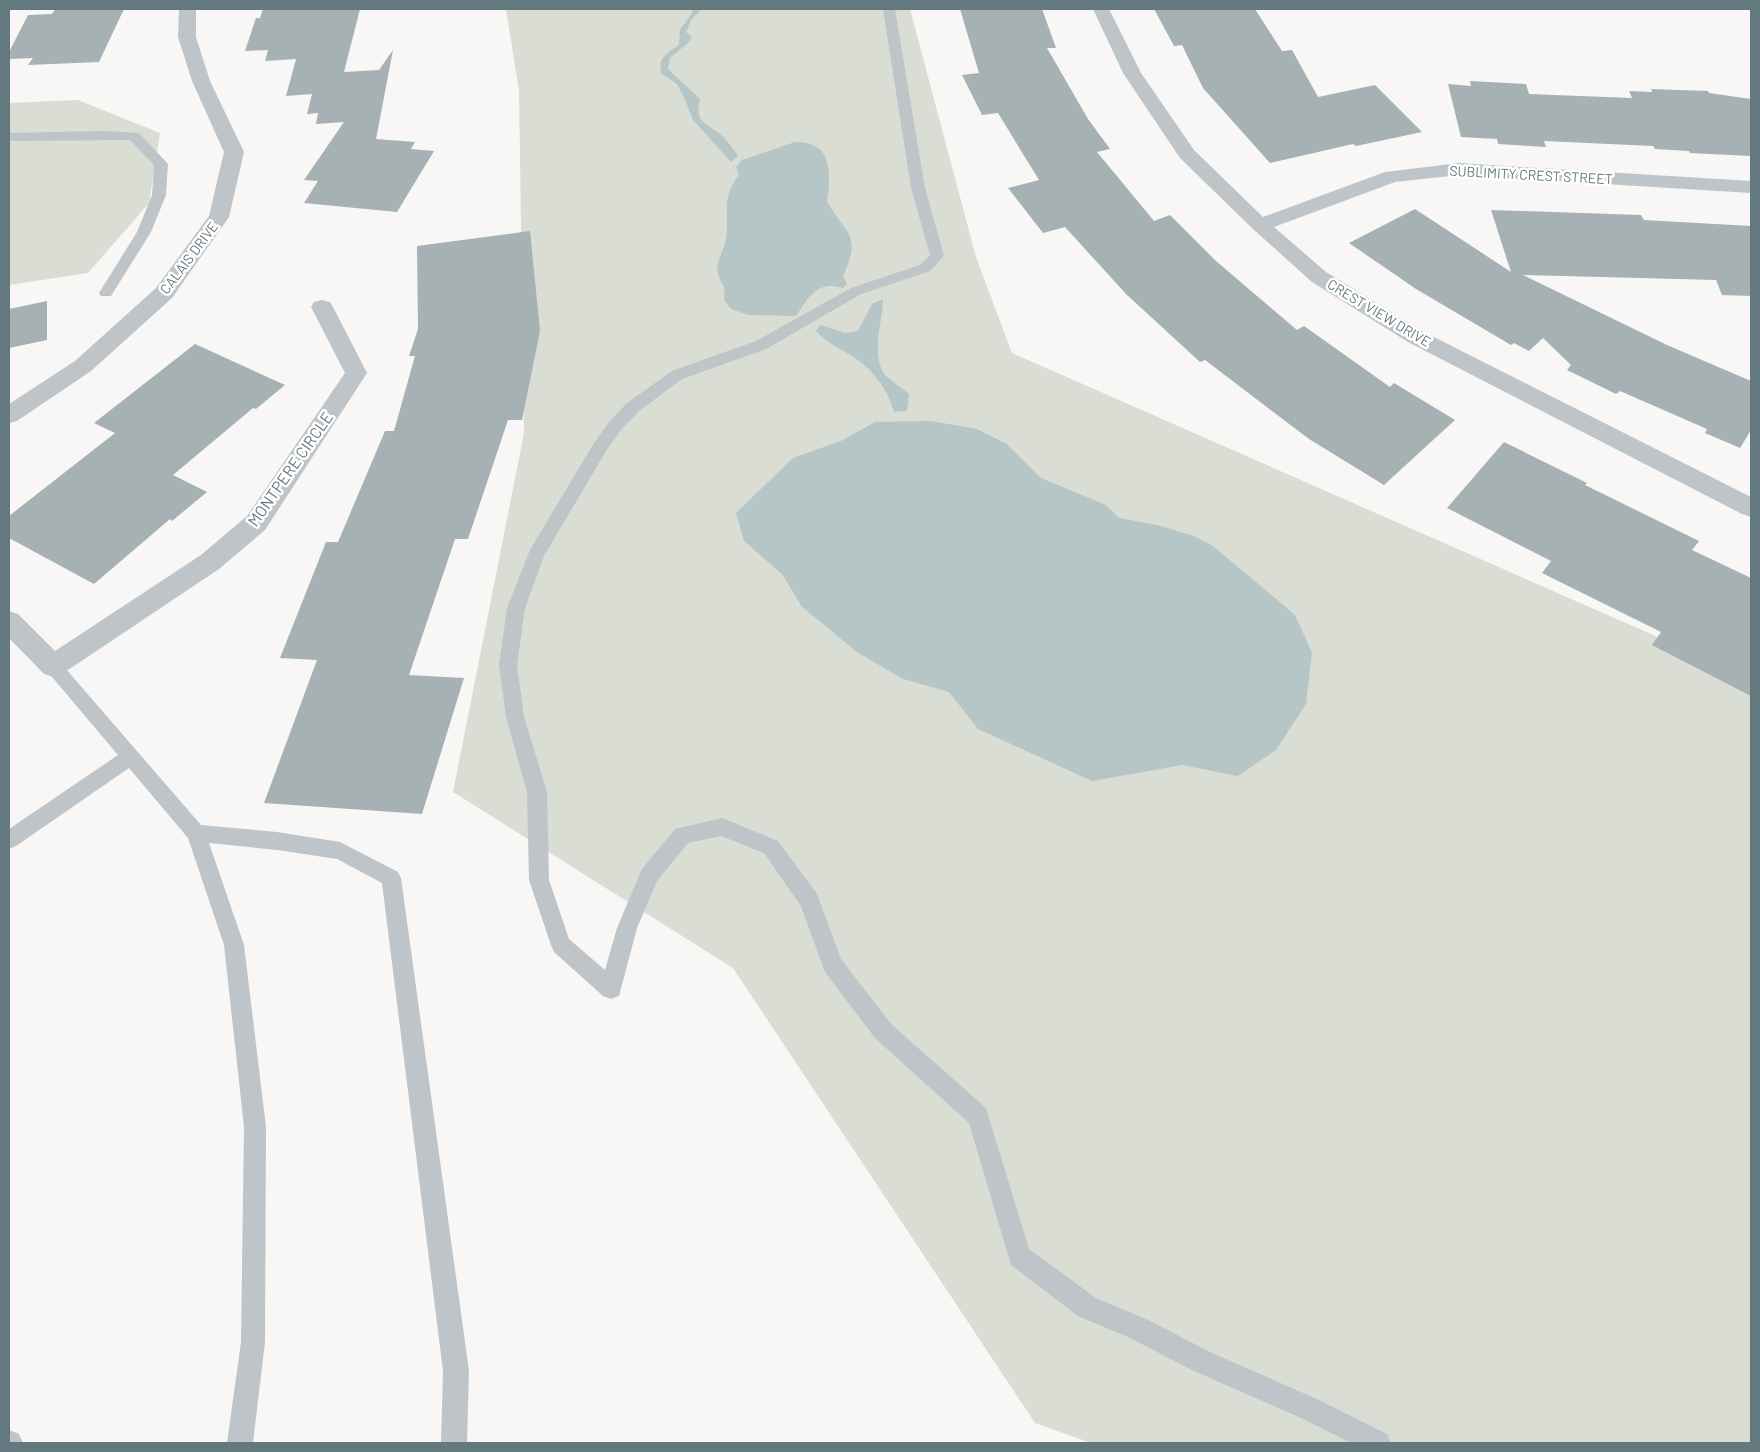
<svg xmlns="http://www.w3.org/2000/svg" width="1760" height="1452" font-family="Barlow,sans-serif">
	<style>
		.green { fill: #d9ddd4 }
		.water { fill: #b6c5c6 }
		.building { fill: #a6b1b4 }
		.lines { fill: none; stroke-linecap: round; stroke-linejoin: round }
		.service { fill: #bec4c7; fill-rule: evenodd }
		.minor { fill: #bec4c7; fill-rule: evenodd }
		.labels { text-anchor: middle; stroke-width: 5; stroke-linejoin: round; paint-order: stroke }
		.far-street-label { font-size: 14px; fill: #64787f; stroke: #fff }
		.street-label { font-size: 16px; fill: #64787f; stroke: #fff }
	</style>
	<rect width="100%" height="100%" fill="#f8f7f5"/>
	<!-- green -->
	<path class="green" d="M 506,9 L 910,9 L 976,257 L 1012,353 L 1751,678 L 1751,1443 L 1091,1443 L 1035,1423 L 733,968 L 453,792 L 524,433 L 519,91 Z
		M 78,100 L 160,133 L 149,203 L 88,273 L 9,285 L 9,103 Z"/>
	<!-- water -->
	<path class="water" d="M 693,9 L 702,9 L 691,20 L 686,32 L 692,37 L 689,42 L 670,58 L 668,69 L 700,99 C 695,119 701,121 716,131 C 724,136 732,147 738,156 L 731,162 L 693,120 L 684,97 L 677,84 L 661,73 C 658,56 667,54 679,45 L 680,30 L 692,13 Z
		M 795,142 C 833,141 831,174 827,202 C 847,235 862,235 843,276 L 847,284 L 843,288 C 816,280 809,297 796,316 L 749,315 L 731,309 L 724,300 C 726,282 721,286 718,274 C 715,262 724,251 726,239 C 730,213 720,200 739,175 L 736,167 L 742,160 Z
		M 883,299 C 883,321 869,358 887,377 C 894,383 902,388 909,394 L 907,411 L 894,412 C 888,390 874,371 855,358 C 842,349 827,344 816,331 L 821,325 L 845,333 L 858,331 L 872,304 Z
		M 931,421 L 977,429 L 1007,444 L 1041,478 L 1106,505 L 1119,518 L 1157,525 L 1194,536 L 1213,546 L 1295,615 L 1312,653 L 1306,704 L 1276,750 L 1238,776 L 1182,765 L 1092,781 L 978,729 L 949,692 L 903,679 L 857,652 L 802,607 L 782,574 L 744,541 L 736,513 L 793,458 L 841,441 L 875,422 Z"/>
	<!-- building -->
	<path class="building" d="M 55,9 L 124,9 L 99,62 L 28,65 L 33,58 L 9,59 L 9,52 L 28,15 L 52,14 Z
		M 263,9 L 360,9 L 344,72 L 379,70 L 393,50 L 376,139 L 415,142 L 411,149 L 434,151 L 397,212 L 304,203 L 318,181 L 304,180 L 344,122 L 316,124 L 318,113 L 307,114 L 312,94 L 286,96 L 296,59 L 265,61 L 268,50 L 245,51 L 256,18 L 260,18 Z
		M 960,9 L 1042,9 L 1056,48 L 1047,48 L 1088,119 L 1110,149 L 1097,152 L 1154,221 L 1170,215 L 1216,261 L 1297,330 L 1304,326 L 1390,387 L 1394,383 L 1455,420 L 1384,485 L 1309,439 L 1205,360 L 1200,362 L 1126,294 L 1065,227 L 1043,233 L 1008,188 L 1039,180 L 998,113 L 982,115 L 962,75 L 979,73 Z
		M 1154,9 L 1255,9 L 1282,51 L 1292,50 L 1318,97 L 1375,85 L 1422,132 L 1356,146 L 1353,144 L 1270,163 L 1203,88 L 1182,45 L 1174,46 Z
		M 1470,81 L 1526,84 L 1529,94 L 1632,98 L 1629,91 L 1652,92 L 1651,89 L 1708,91 L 1709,93 L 1751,99 L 1751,156 L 1690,153 L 1689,151 L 1655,149 L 1653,146 L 1544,141 L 1546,147 L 1498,144 L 1497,139 L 1461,137 L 1448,84 L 1471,86 Z
		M 1415,209 L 1511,272 L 1491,210 L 1641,215 L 1644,220 L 1751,226 L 1751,296 L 1722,295 L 1716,280 L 1523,275 L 1667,345 L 1751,381 L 1751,430 L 1740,448 L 1705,433 L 1707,429 L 1620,391 L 1616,394 L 1567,370 L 1571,365 L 1543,338 L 1529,351 L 1514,343 L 1511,345 L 1416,289 L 1349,243 Z
		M 530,231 L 540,331 L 522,420 L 508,420 L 468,539 L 455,539 L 409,675 L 464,678 L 422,814 L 264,803 L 317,660 L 280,658 L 326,542 L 338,542 L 385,431 L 394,431 L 415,356 L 409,356 L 418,329 L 417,246 Z
		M 47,301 L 47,340 L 9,348 L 9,309 Z
		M 195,344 L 285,385 L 256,409 L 253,408 L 173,475 L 207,492 L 172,521 L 170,519 L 94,584 L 9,538 L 9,516 L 115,433 L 94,423 Z
		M 1504,442 L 1587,483 L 1585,485 L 1699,541 L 1692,550 L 1751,578 L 1751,696 L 1652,645 L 1661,632 L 1542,573 L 1551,561 L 1447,508 Z"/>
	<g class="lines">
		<!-- service -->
		<path class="service" d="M 883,9 L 895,9 L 925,188 L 944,256 L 930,271 L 861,294 L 766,349 L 682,379 L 639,411 L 621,430 L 606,451 L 544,556 L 525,608 L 517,665 L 524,717 L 547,792 L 549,880 L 569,939 L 605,970 L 617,928 L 642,869 L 675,829 L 722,818 L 778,841 L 817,894 L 841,959 L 891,1024 L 986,1108 L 1029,1249 L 1096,1298 L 1146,1319 L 1210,1352 L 1319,1400 L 1387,1434 L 1391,1443 L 1351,1443 L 1301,1418 L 1192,1370 L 1128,1337 L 1078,1316 L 1011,1265 L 969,1123 L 875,1038 L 825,972 L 801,906 L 764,853 L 721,836 L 688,843 L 657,881 L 637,928 L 619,996 L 611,999 L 603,996 L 554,952 L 551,945 L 529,880 L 527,792 L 506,717 L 499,665 L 507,608 L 530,550 L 594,443 L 609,422 L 627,403 L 672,371 L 756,341 L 851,288 L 920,265 L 930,255 L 911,188 Z
			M 103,131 L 139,133 L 168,164 L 166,195 L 151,232 L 111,296 L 101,296 L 99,293 L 137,232 L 152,195 L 154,165 L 130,140 L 9,141 L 9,133 Z
			M 53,659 L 59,661 L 201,825 L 277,832 L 340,842 L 398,872 L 401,878 L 469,1371 L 467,1443 L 441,1443 L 443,1371 L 382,883 L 337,859 L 277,850 L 209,843 L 244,945 L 266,1127 L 265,1342 L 253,1443 L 227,1443 L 241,1342 L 244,1127 L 224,945 L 188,838 L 129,768 L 16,846 L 9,849 L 9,829 L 118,755 L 47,671 L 44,666 L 47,661 Z
			M 9,1430 L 19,1434 L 23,1443 L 9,1443 Z"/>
		<!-- minor -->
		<path class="minor" d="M 179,9 L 196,9 L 196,37 L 210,81 L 244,152 L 229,217 L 172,298 L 91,371 L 17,421 L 9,423 L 9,404 L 75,361 L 156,288 L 209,216 L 224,152 L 192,81 L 178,37 Z
			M 1093,9 L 1109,9 L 1141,73 L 1194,150 L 1263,217 L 1385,172 L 1459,163 L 1751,181 L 1751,193 L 1459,175 L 1395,182 L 1274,227 L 1326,272 L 1424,332 L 1751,497 L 1751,517 L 1742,514 L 1408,342 L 1312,282 L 1253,229 L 1180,158 L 1123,73 Z
			M 322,300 L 330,302 L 333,307 L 367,373 L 265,530 L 219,569 L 62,674 L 53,677 L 44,674 L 9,638 L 9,611 L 18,614 L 55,651 L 201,555 L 247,516 L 345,373 L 311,307 L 314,302 Z"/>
	</g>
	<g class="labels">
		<!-- far-street labels -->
		<g class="far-street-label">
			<text transform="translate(1531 175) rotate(3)" y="5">SUBLIMITY CREST STREET</text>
			<text transform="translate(189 258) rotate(-53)" y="5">CALAIS DRIVE</text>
			<text transform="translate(1379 313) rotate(31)" y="5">CREST VIEW DRIVE</text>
		</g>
		<!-- street labels -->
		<g class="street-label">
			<text transform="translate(290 469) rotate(-55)" y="6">MONTPERE CIRCLE</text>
		</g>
	</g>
	<!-- border -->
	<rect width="1760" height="1452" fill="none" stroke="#64787f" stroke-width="20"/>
</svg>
